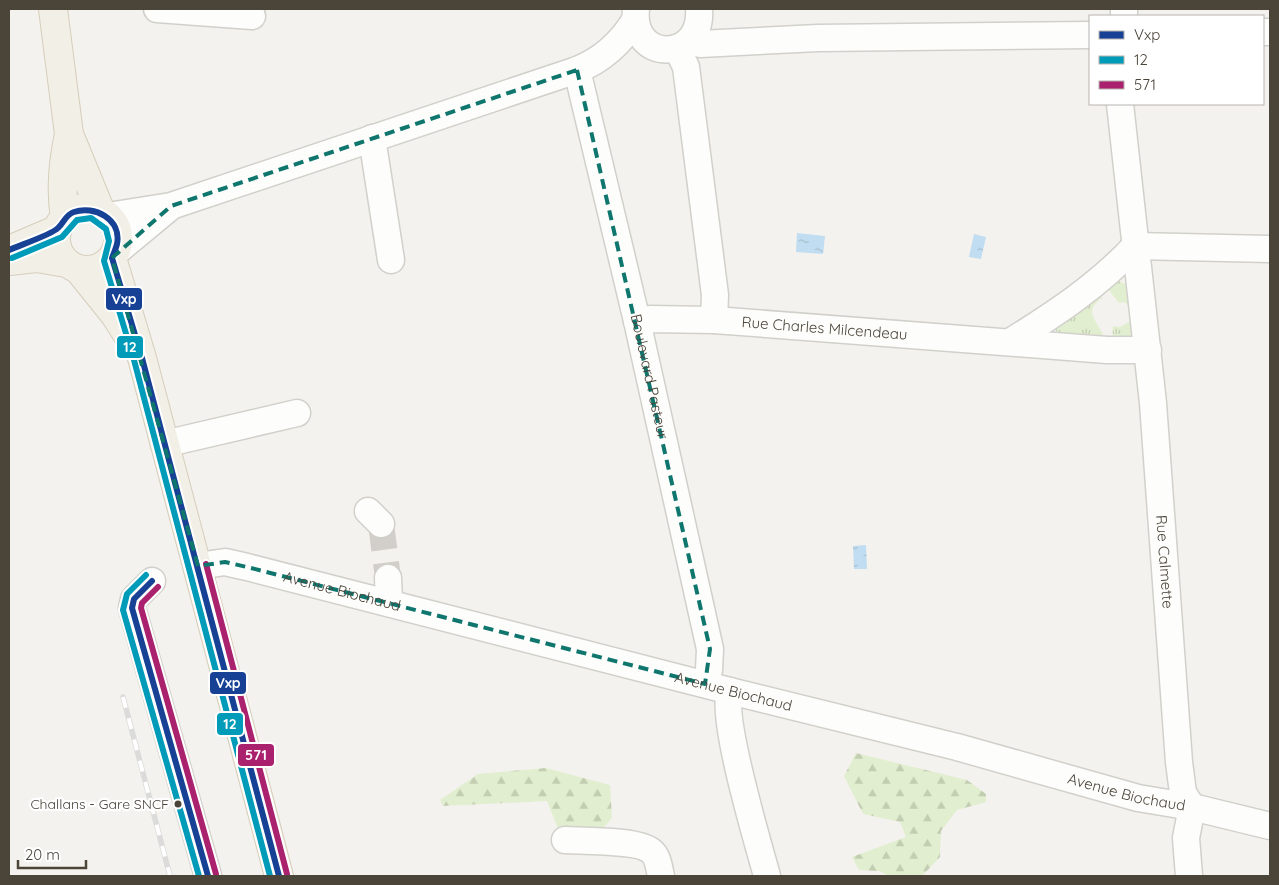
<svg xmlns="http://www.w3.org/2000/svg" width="1279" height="885" font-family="Quicksand,sans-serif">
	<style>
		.grass { fill: url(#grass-tufts) }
		.forest { fill: url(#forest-firs) }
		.water { fill: url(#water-ripples) }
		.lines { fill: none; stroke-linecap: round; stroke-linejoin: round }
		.minor-tunnel { stroke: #d2cfca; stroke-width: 26; stroke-dasharray: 26 13; stroke-linecap: butt }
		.minor-casing { stroke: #d2d0cb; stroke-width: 29 }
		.major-casing { stroke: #d6cebb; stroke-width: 30 }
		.minor { stroke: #fdfdfc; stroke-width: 26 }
		.major { stroke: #f2efe6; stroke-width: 28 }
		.rail-casing { stroke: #dbdbda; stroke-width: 5.5 }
		.rail { stroke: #fff; stroke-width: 4; stroke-dasharray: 11; stroke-linecap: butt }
		.bus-1-casing { stroke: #fff; stroke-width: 10 }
		.bus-2-casing { stroke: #fff; stroke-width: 10 }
		.bus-3-casing { stroke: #fff; stroke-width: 10 }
		.bus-1 { stroke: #164194; stroke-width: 6 }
		.bus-2 { stroke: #009bb9; stroke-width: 6 }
		.bus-3 { stroke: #aa216e; stroke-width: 6 }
		.marked { fill: none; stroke: #0f766e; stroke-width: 4; stroke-dasharray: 10 6; stroke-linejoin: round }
		.bus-dot { fill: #4b4439; stroke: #fff; stroke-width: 2 }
		.labels { text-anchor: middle; stroke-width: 4.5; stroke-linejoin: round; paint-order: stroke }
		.bus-label { font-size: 14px; fill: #4b4439; stroke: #fff; text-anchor: end }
		.street-label { font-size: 15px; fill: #4b4439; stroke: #fff }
		.line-badge { stroke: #fff; stroke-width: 2 }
		.badge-label { font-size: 14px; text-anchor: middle; font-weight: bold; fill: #fff }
	</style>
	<defs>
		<pattern id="grass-tufts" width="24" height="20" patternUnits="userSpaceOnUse" patternTransform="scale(1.25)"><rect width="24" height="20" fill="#e1eecf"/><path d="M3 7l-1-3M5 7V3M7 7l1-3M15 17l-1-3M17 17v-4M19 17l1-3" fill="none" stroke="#c3cdb2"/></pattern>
		<pattern id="forest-firs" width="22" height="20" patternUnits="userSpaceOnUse" patternTransform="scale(1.25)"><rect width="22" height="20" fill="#e1eecf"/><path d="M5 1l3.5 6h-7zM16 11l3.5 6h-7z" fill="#c3cdb2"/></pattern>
		<pattern id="water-ripples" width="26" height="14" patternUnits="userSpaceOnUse" patternTransform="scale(1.25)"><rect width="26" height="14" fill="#c0ddf1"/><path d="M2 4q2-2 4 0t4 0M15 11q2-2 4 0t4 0" fill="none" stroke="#a6bfcf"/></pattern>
	</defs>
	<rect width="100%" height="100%" fill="#f4f2ee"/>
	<!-- grass -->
	<path class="grass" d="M 1114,280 L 1130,285 C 1138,304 1145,348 1112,342 L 1113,326 L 1120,327 L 1129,322 L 1132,316 L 1131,307 L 1124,302 L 1119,303 L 1105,285 Z
		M 1097,290 L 1102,298 C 1084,310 1095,319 1103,334 L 1101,341 L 1058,335 L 1055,328 Z"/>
	<!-- forest -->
	<path class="forest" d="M 856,753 L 967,780 L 986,794 L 986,802 L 957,810 L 941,831 L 940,857 L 922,876 L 889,876 L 879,871 L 859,870 L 852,857 L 906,837 L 900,822 L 863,814 L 844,776 Z
		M 546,768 L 610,785 L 612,818 L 604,827 L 559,831 L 547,801 L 443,806 L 440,800 L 478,774 Z"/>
	<!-- water -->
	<path class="water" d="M 797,233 L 825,236 L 823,254 L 796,252 Z
		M 974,234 L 986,237 L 981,259 L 969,257 Z
		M 866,545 L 867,569 L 854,569 L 853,546 Z"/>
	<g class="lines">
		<!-- minor-tunnel -->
		<path class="minor-tunnel" d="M 381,524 L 388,578"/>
		<!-- minor casing -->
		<g class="minor-casing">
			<g id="minor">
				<path d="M 157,9 L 252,16"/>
				<path d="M 636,9 C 630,63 703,63 699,9"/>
				<path d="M 1124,16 L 1124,9"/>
				<path d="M 1263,32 L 1270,32"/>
				<path d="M 691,39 L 700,44 L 818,38 L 1090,35"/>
				<path d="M 677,48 L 686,67 L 715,295 L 714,320"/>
				<path id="s1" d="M 577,70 L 637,321 L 710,649 L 709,670 L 705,684"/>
				<path id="s2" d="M 1120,104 L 1153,403 L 1179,762 L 1183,793 L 1192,807 L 1186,838 L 1189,876"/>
				<path d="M 372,138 L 391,260"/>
				<path d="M 108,216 L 171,206 L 577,70 C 602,60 621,43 635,20"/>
				<path d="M 1135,246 L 1270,249"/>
				<path d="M 116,252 L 169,208"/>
				<path id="s3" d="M 637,321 L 650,319 L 714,320 L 1107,350 L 1148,350"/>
				<path d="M 1010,342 C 1055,314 1099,285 1135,246"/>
				<path d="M 164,444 L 297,413"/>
				<path d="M 368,511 L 381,524"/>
				<path id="s4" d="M 198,566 L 225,562 L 247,567 L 730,691 L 957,747 L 1138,798 L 1192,807 L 1270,826"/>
				<path d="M 388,578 L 389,603"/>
				<path d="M 152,581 L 134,599 L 132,608 L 208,876"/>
				<path d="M 730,691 C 720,717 758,843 767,876"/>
				<path d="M 565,840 C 583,841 639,840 651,851 C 658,856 659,868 661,876"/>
			</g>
		</g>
		<!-- major casing -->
		<g class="major-casing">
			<path id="major" d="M 53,9 L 69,134 L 101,212
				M56 239a31 31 0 1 1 62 0a31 31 0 1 1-62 0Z
				M 65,218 C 60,189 63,162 69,134
				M 9,250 L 58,229
				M 112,258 L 142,358 L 279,876
				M 9,261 L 37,258 L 66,263
				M 78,269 L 115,315 L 127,334"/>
		</g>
		<!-- minor -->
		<use href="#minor" class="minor"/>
		<!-- major -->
		<use href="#major" class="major"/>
		<!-- rail casing -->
		<g class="rail-casing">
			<path id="rail" d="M 123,697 L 170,876"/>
		</g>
		<!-- rail -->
		<use href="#rail" class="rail"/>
		<!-- bus-1 casing -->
		<g class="bus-1-casing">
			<path id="bus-1" d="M 9,250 C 20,245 51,235 58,228 C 64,223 65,215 74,212 C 94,205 122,219 117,244 C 116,248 114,253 112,258 L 142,358 L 279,876
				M 152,581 L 134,599 L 132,608 L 208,876"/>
		</g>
		<!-- bus-2 casing -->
		<g class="bus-2-casing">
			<path id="bus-2" d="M 12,258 L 62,237 L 77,220 L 91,218 L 106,229 L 109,241 L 104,261 L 134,360 L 270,876
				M 146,575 L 127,594 L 123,610 L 199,876"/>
		</g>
		<!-- bus-3 casing -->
		<g class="bus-3-casing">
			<path id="bus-3" d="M 206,564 L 287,874
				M 158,587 L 142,603 L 141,608 L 216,874"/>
		</g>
		<!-- bus-1 -->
		<use href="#bus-1" class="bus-1"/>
		<!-- bus-2 -->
		<use href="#bus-2" class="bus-2"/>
		<!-- bus-3 -->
		<use href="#bus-3" class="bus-3"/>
	</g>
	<!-- marked area -->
	<path class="marked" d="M 577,70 L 710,649 L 705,684 L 247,567 L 225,562 L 198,566 L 112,258 L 171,206 Z"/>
	<!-- markers -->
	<circle class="bus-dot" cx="178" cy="804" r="4.5"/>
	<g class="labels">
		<!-- bus labels -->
		<g class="bus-label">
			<text x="169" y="809">Challans - Gare SNCF</text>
		</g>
		<!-- street labels -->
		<g class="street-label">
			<text dy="5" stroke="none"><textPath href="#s3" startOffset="188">Rue Charles Milcendeau</textPath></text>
			<text dy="5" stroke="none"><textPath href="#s1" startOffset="315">Boulevard Pasteur</textPath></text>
			<text dy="5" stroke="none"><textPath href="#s2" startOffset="460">Rue Calmette</textPath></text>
			<text dy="5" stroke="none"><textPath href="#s4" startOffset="148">Avenue Biochaud</textPath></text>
			<text dy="5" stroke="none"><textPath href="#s4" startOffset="552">Avenue Biochaud</textPath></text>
			<text dy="5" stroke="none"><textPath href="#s4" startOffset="958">Avenue Biochaud</textPath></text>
		</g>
	</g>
	<g class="line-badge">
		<rect x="105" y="287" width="38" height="24" rx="5" fill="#164194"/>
		<rect x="116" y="335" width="28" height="24" rx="5" fill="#009bb9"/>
		<rect x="209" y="671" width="38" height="24" rx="5" fill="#164194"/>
		<rect x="216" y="712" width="28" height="24" rx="5" fill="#009bb9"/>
		<rect x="237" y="743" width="38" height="24" rx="5" fill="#aa216e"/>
	</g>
	<g class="badge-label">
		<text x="124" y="304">Vxp</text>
		<text x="130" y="352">12</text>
		<text x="228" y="688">Vxp</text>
		<text x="230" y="729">12</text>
		<text x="256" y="760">571</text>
	</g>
	<!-- border -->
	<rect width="1279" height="885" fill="none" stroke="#4b4439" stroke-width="20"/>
	<!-- legend -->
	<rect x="1089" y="15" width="175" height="90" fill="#ffffff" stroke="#b7b4b0"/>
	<rect x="1099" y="31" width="25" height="8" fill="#164194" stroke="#b7b4b0"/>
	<text x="1134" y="40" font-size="15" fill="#4b4439">Vxp</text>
	<rect x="1099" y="56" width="25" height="8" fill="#009bb9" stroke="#b7b4b0"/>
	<text x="1134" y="65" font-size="15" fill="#4b4439">12</text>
	<rect x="1099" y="81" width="25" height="8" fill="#aa216e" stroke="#b7b4b0"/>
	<text x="1134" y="90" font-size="15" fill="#4b4439">571</text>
	<!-- scale -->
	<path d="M18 860v8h68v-8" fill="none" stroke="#4b4439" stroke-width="2.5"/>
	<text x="25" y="860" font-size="15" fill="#4b4439" stroke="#ffffff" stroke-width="4" paint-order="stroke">20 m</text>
</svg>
